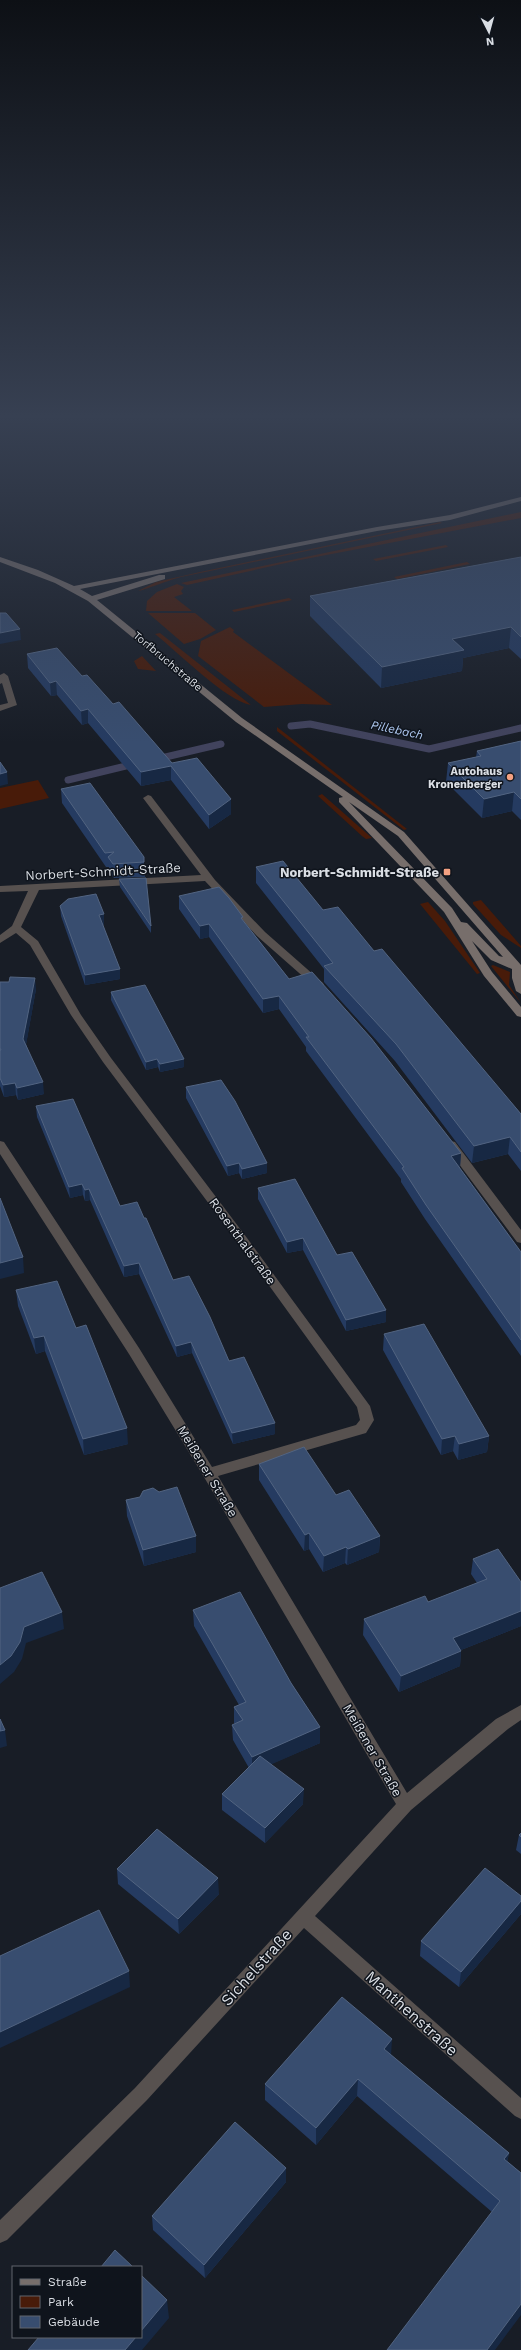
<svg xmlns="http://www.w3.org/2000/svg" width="521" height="2350" font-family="'Work Sans',sans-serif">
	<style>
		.green { fill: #481b09 }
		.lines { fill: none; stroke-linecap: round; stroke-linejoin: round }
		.stream { stroke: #41435d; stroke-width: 7 }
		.street { fill: #57514f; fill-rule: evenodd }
		.secondary { fill: #776e6b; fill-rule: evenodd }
		.wall { fill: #253b61 }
		.shaded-wall { fill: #172843 }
		.building { fill: #384d6f; stroke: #526481 }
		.poi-dot { fill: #f3a081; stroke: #0f141c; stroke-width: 1.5 }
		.labels { text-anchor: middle; stroke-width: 3; stroke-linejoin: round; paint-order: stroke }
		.far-street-label { font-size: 11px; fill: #dadee4; stroke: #0f141c }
		.far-poi-label { font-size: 11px; font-weight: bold; fill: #dadee4; stroke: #0f141c; text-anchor: end }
		.far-water-label { font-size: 12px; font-style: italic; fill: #afc9f2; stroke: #0f141c }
		.street-label { font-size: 13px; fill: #dadee4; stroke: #0f141c }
		.poi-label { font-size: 13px; font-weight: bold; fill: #dadee4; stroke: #0f141c; text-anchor: end }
		.near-street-label { font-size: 16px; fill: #dadee4; stroke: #0f141c }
	</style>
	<rect width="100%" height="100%" fill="#181d26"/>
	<!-- green -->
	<path class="green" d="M 521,512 L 521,518 L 295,561 L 187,585 L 181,583 Z
		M 440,522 L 442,523 L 181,577 C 172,579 142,591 138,591 L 156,582 L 200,572 Z
		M 446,545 L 448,547 L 376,561 L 373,559 Z
		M 467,562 L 470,564 L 397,579 L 394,577 Z
		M 177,584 L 184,587 L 181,591 L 183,594 L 174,597 L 192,611 L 146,611 L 147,601 L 157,592 Z
		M 289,598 L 292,600 L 234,612 L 232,610 Z
		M 148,613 L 195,613 L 216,630 L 200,639 L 184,644 Z
		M 230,627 L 234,630 L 233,632 L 332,705 L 302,704 L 264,707 L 198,656 L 201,641 Z
		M 160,633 L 251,705 C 226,701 178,652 155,634 Z
		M 142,656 L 156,671 L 138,669 L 134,661 Z
		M 277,727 L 407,829 L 404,830 L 277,731 Z
		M 38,780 L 49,798 L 0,809 L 0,788 Z
		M 322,794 L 372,838 L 366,839 L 362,836 L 318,796 Z
		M 481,900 L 521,946 L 521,948 L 501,935 L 473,904 L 473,902 Z
		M 428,902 L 445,921 L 480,973 L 477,974 L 420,904 Z
		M 493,965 L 510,972 L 509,985 L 521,1003 L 491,966 Z"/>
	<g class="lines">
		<!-- stream -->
		<path class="stream" d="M 291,726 L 310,724 L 429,749 L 521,728
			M 157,759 L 221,744
			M 68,780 L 134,764"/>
		<!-- street -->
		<path class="street" d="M 4,673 L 8,676 L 17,705 L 0,711 L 0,705 L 8,703 L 2,683 L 0,684 L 0,675 Z
			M 148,795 L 151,796 L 215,880 L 265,932 L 323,983 L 324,985 L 323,987 L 315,987 L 257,936 L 205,881 L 39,890 L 21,927 L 38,941 L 81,1015 L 111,1058 L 247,1238 L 370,1406 L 374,1420 L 366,1433 L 218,1476 L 407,1793 L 496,1719 L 521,1705 L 521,1720 L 508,1729 L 411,1810 L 315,1916 L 521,2098 L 521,2119 L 515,2116 L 304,1928 L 147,2100 L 7,2240 L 0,2243 L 0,2220 L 135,2088 L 396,1804 L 204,1477 L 129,1354 L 0,1154 L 0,1141 L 4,1142 L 139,1348 L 212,1467 L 356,1425 L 360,1420 L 357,1407 L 239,1244 L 103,1062 L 71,1015 L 30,945 L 16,933 L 0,943 L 0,935 L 12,926 L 28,891 L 0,892 L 0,886 L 201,875 L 143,798 Z
			M 451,1141 L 455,1142 L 521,1230 L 521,1243 L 517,1242 L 447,1148 L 445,1145 L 447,1142 Z"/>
		<!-- secondary -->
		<path class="secondary" d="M 521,497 L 521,501 L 450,520 L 377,531 L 80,589 L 92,596 L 159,575 L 165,575 L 165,579 L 97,600 L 242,718 L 404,832 L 521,965 L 521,994 L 516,991 L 512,978 L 512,969 L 491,960 L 472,941 L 492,972 L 521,1007 L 521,1017 L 517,1016 L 484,976 L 444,912 L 339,802 L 339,798 L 343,797 L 236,722 L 88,601 L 55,583 L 0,562 L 0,557 L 38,570 L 74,586 L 377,527 L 450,515 ZM 349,802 L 398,836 L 503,957 L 499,956 L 467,923 L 461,922 L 452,908 Z"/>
	</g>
	<!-- wall -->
	<path class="wall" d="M 521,557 L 521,659 L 509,648 L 463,658 L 462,671 L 381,688 L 310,616 L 310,596 Z
		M 27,654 L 82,676 L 113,704 L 172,763 L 231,814 L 209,829 L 171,780 L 141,786 L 88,723 L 82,725 L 57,695 L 51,696 L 28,668 Z
		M 521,741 L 521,820 L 512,811 L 482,818 L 446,782 L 448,763 L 476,757 L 477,751 Z
		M 61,789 L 144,862 L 145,877 L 114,878 L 109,872 L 109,867 L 106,867 L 62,803 Z
		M 256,867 L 323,910 L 374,951 L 521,1114 L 521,1171 L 508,1154 L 472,1163 L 395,1061 L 324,982 L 324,969 L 256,883 Z
		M 119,879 L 151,926 L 151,933 L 120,887 Z
		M 179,896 L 243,920 L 289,979 L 461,1153 L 460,1167 L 459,1167 L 521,1252 L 521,1356 L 425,1219 L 401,1182 L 401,1179 L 306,1051 L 306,1047 L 279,1009 L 263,1013 L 209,937 L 200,939 L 179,909 Z
		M 60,906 L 104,924 L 103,925 L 120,979 L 85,985 L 61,916 Z
		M 0,982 L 36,989 L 26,1044 L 44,1094 L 18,1100 L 16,1095 L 4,1097 L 0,1086 Z
		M 111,992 L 184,1067 L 160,1072 L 158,1067 L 146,1070 L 111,1000 Z
		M 186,1087 L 267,1173 L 242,1179 L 239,1173 L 228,1176 L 186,1098 Z
		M 36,1106 L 120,1206 L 173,1280 L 229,1361 L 275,1434 L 233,1444 L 192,1353 L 177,1357 L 139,1274 L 124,1277 L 90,1200 L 85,1201 L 83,1195 L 70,1198 L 37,1117 Z
		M 258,1188 L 337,1255 L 386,1310 L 386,1322 L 346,1331 L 303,1250 L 287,1253 L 258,1199 Z
		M 16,1290 L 76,1328 L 128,1444 L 84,1455 L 45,1351 L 36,1354 L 18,1306 Z
		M 384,1334 L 489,1436 L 487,1452 L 458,1460 L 453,1451 L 441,1455 L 383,1350 Z
		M 259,1464 L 336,1495 L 380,1536 L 379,1552 L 347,1565 L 345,1563 L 323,1572 L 309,1549 L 304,1551 L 259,1480 Z
		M 126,1500 L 196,1552 L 144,1566 L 127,1516 Z
		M 473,1559 L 521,1626 L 461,1650 L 460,1666 L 399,1692 L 363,1635 L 364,1619 L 428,1602 L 477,1583 L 471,1574 Z
		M 193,1610 L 291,1683 L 320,1727 L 320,1743 L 271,1764 L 303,1804 L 265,1843 L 222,1810 L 222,1794 L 249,1768 L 233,1740 L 232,1725 L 235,1724 L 234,1723 L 234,1707 L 239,1705 L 194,1626 Z
		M 521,1833 L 521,1854 L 516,1850 L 519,1835 Z
		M 117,1869 L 219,1894 L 179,1934 L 118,1884 Z
		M 521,1896 L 521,1914 L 459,1987 L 420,1956 L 421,1941 Z
		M 391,2055 L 509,2153 L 507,2161 L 521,2173 L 492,2212 L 357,2096 L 316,2145 L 265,2100 L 265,2084 Z
		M 286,2168 L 286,2182 L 205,2278 L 153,2230 L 152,2216 Z"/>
	<!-- shaded-wall -->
	<path class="shaded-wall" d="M 511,627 L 509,648 L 463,658 L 462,671 L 381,688 L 382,667 L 452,639 Z
		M 20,629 L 21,640 L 0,644 L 0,633 Z
		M 56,681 L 57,695 L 51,696 L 50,683 Z
		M 88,709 L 88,723 L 82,725 L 81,711 Z
		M 171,766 L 171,780 L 141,786 L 141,772 Z
		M 7,772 L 8,784 L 0,786 L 0,774 Z
		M 514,792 L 512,811 L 482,818 L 484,799 Z
		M 231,799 L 231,814 L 209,829 L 209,815 Z
		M 104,914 L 104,924 L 100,925 L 99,915 Z
		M 209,924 L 209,937 L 200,939 L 200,926 Z
		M 120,969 L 120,979 L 85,985 L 85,975 Z
		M 35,978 L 36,989 L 25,1051 L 23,1039 Z
		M 279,996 L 279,1009 L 263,1013 L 263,999 Z
		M 157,1059 L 158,1067 L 146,1070 L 146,1062 Z
		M 184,1059 L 184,1067 L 160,1072 L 160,1064 Z
		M 43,1082 L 44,1094 L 18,1100 L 17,1088 Z
		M 15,1083 L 16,1095 L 4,1097 L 3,1085 Z
		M 510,1137 L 508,1154 L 472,1163 L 474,1146 Z
		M 461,1153 L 460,1167 L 450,1170 L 451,1156 Z
		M 239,1163 L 239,1173 L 228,1176 L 227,1166 Z
		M 267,1163 L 267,1173 L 242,1179 L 242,1169 Z
		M 82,1184 L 83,1195 L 70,1198 L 69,1187 Z
		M 89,1189 L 90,1200 L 85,1201 L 85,1190 Z
		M 303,1238 L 303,1250 L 287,1253 L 287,1242 Z
		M 23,1257 L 24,1273 L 0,1279 L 0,1263 Z
		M 139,1263 L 139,1274 L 124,1277 L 124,1266 Z
		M 386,1310 L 386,1322 L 346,1331 L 346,1320 Z
		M 44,1336 L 45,1351 L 36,1354 L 34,1338 Z
		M 191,1342 L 192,1353 L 177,1357 L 176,1346 Z
		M 275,1423 L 275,1434 L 233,1444 L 232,1433 Z
		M 127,1428 L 128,1444 L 84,1455 L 83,1439 Z
		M 455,1436 L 453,1451 L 441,1455 L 442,1439 Z
		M 489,1436 L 487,1452 L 458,1460 L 459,1444 Z
		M 309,1533 L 309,1549 L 304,1551 L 305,1535 Z
		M 196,1536 L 196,1552 L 144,1566 L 143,1550 Z
		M 380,1536 L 379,1552 L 347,1565 L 348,1549 Z
		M 346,1547 L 345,1563 L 323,1572 L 324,1556 Z
		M 521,1611 L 521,1626 L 451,1654 L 453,1638 Z
		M 62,1612 L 64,1629 L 26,1643 L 22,1659 L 14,1672 L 0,1684 L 0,1665 L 24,1627 Z
		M 461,1651 L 460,1666 L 399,1692 L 401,1676 Z
		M 320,1727 L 320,1743 L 252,1773 L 252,1757 Z
		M 5,1730 L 7,1746 L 0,1748 L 0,1731 Z
		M 304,1789 L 303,1804 L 265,1843 L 265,1828 Z
		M 218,1878 L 219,1894 L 179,1934 L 178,1919 Z
		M 521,1901 L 521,1914 L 459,1987 L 461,1972 Z
		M 129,1971 L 130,1987 L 0,2048 L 0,2032 Z
		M 392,2039 L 391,2056 L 384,2049 Z
		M 358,2079 L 357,2096 L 316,2145 L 316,2128 Z
		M 509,2153 L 506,2169 L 504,2159 Z
		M 286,2168 L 286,2182 L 205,2278 L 204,2265 Z
		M 167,2300 L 169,2318 L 142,2350 L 125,2350 L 136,2337 L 141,2337 L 141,2331 Z
		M 521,2304 L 521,2315 L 495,2350 L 487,2350 Z"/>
	<!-- building -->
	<path class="building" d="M 521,557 L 521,637 L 511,627 L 452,639 L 464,650 L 382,667 L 310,596 Z
		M 0,613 L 6,613 L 20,629 L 0,633 Z
		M 57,648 L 82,676 L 87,675 L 113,704 L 119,702 L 172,763 L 197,758 L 231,799 L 209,815 L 171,766 L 141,772 L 88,709 L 81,711 L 56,681 L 50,683 L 27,654 Z
		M 521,741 L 521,799 L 514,792 L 484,799 L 448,763 L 481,756 L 477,751 Z
		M 0,762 L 7,772 L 0,774 Z
		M 90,783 L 144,857 L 144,862 L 113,864 L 108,857 L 114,852 L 105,853 L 61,789 Z
		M 283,861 L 323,910 L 338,907 L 374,951 L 382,949 L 521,1114 L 521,1152 L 510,1137 L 474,1146 L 396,1044 L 324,966 L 333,963 L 256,867 Z
		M 146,878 L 151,926 L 119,879 Z
		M 219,887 L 229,898 L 243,917 L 241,918 L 289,979 L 312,972 L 371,1038 L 461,1153 L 451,1156 L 521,1252 L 521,1340 L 426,1205 L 402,1168 L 404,1167 L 306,1037 L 309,1037 L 279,996 L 263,999 L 209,924 L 200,926 L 179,896 Z
		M 96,894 L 104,914 L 99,915 L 120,969 L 85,975 L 60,906 L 68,899 Z
		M 10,977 L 35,978 L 23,1039 L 43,1082 L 17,1088 L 15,1083 L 3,1085 L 0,1078 L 0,1050 L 1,1050 L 0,1048 L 0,982 L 9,982 Z
		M 145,985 L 184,1059 L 160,1064 L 157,1059 L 146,1062 L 111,992 Z
		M 221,1080 L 235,1101 L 267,1163 L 242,1169 L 239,1163 L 227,1166 L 186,1087 Z
		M 73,1099 L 120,1206 L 137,1202 L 144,1218 L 146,1218 L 173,1280 L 189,1276 L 210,1317 L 229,1361 L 244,1357 L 275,1423 L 232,1433 L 191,1342 L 176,1346 L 139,1263 L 124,1266 L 89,1189 L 85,1190 L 82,1184 L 69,1187 L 36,1106 Z
		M 295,1179 L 337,1255 L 352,1252 L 386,1310 L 346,1320 L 303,1238 L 287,1242 L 258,1188 Z
		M 0,1198 L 23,1257 L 0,1263 Z
		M 57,1281 L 76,1328 L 86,1325 L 127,1428 L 83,1439 L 44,1336 L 34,1338 L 16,1290 Z
		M 424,1324 L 489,1436 L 459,1444 L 455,1436 L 442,1439 L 384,1334 Z
		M 304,1447 L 336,1495 L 349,1490 L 380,1536 L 348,1549 L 346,1547 L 324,1556 L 309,1533 L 305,1535 L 259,1464 Z
		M 177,1487 L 196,1536 L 143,1550 L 126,1500 L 140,1497 L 143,1491 L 153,1488 L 159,1492 Z
		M 498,1549 L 521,1582 L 521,1611 L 453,1638 L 461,1651 L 401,1676 L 364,1619 L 425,1596 L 428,1602 L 487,1579 L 473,1559 Z
		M 42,1572 L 62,1612 L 24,1627 L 20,1642 L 11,1656 L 0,1665 L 0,1588 Z
		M 240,1592 L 291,1683 L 320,1727 L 252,1757 L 232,1725 L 243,1720 L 234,1707 L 246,1702 L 193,1610 Z
		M 0,1719 L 5,1730 L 0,1731 Z
		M 260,1756 L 304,1789 L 265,1828 L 222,1794 Z
		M 157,1829 L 218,1878 L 178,1919 L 117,1869 Z
		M 521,1833 L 521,1837 L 519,1835 Z
		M 485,1868 L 521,1896 L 521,1901 L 461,1972 L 421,1941 Z
		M 99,1910 L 129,1971 L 0,2032 L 0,1956 Z
		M 342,1997 L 392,2039 L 384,2049 L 509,2153 L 504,2159 L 521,2173 L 521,2304 L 487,2350 L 387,2350 L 500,2201 L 358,2079 L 316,2128 L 265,2084 Z
		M 235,2122 L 286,2168 L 204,2265 L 152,2216 Z
		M 115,2250 L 133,2267 L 101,2267 Z
		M 141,2275 L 167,2300 L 141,2331 Z
		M 39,2337 L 136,2337 L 125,2350 L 28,2350 Z"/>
	<!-- sky -->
	<linearGradient id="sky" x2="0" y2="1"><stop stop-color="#0d1015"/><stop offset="0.56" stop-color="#374052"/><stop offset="1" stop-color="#374052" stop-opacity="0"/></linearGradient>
	<rect width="521" height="743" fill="url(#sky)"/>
	<!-- markers -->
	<g class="poi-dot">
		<circle cx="510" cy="777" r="4"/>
		<rect x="443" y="868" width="8" height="8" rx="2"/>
	</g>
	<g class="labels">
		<!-- far-street labels -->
		<g class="far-street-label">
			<text transform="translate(168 661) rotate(40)" y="4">Torfbruchstraße</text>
		</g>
		<!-- far-poi labels -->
		<g class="far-poi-label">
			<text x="502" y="775">Autohaus<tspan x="502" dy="13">Kronenberger</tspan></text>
		</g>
		<!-- far-water labels -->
		<g class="far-water-label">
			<text transform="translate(397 730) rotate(12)" y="4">Pillebach</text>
		</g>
		<!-- street labels -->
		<g class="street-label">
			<text transform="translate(103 871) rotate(-3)" y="5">Norbert-Schmidt-Straße</text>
			<text transform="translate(243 1241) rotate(54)" y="5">Rosenthalstraße</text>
			<text transform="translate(208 1471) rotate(59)" y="5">Meißener Straße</text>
			<text transform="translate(373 1750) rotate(60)" y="5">Meißener Straße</text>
		</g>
		<!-- poi labels -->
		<g class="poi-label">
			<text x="439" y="877">Norbert-Schmidt-Straße</text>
		</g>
		<!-- near-street labels -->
		<g class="near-street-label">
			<text transform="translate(256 1967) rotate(-48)" y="6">Sichelstraße</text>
			<text transform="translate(412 2013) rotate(42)" y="6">Manthenstraße</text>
		</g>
	</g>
	<!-- legend -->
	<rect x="12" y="2266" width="130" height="72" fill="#0f141c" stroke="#60656c"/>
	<rect x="20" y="2279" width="20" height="6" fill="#776e6b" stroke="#60656c"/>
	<text x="48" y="2286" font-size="12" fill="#dadee4">Straße</text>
	<rect x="20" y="2296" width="20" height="12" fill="#481b09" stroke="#60656c"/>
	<text x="48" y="2306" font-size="12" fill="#dadee4">Park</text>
	<rect x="20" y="2316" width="20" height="12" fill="#384d6f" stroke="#60656c"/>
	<text x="48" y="2326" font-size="12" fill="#dadee4">Gebäude</text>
	<!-- north arrow -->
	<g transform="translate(489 32) rotate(174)" stroke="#0f141c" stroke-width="3" paint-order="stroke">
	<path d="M0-3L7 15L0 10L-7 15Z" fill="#dadee4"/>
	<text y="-6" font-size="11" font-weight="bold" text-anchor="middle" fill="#dadee4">N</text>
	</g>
</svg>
